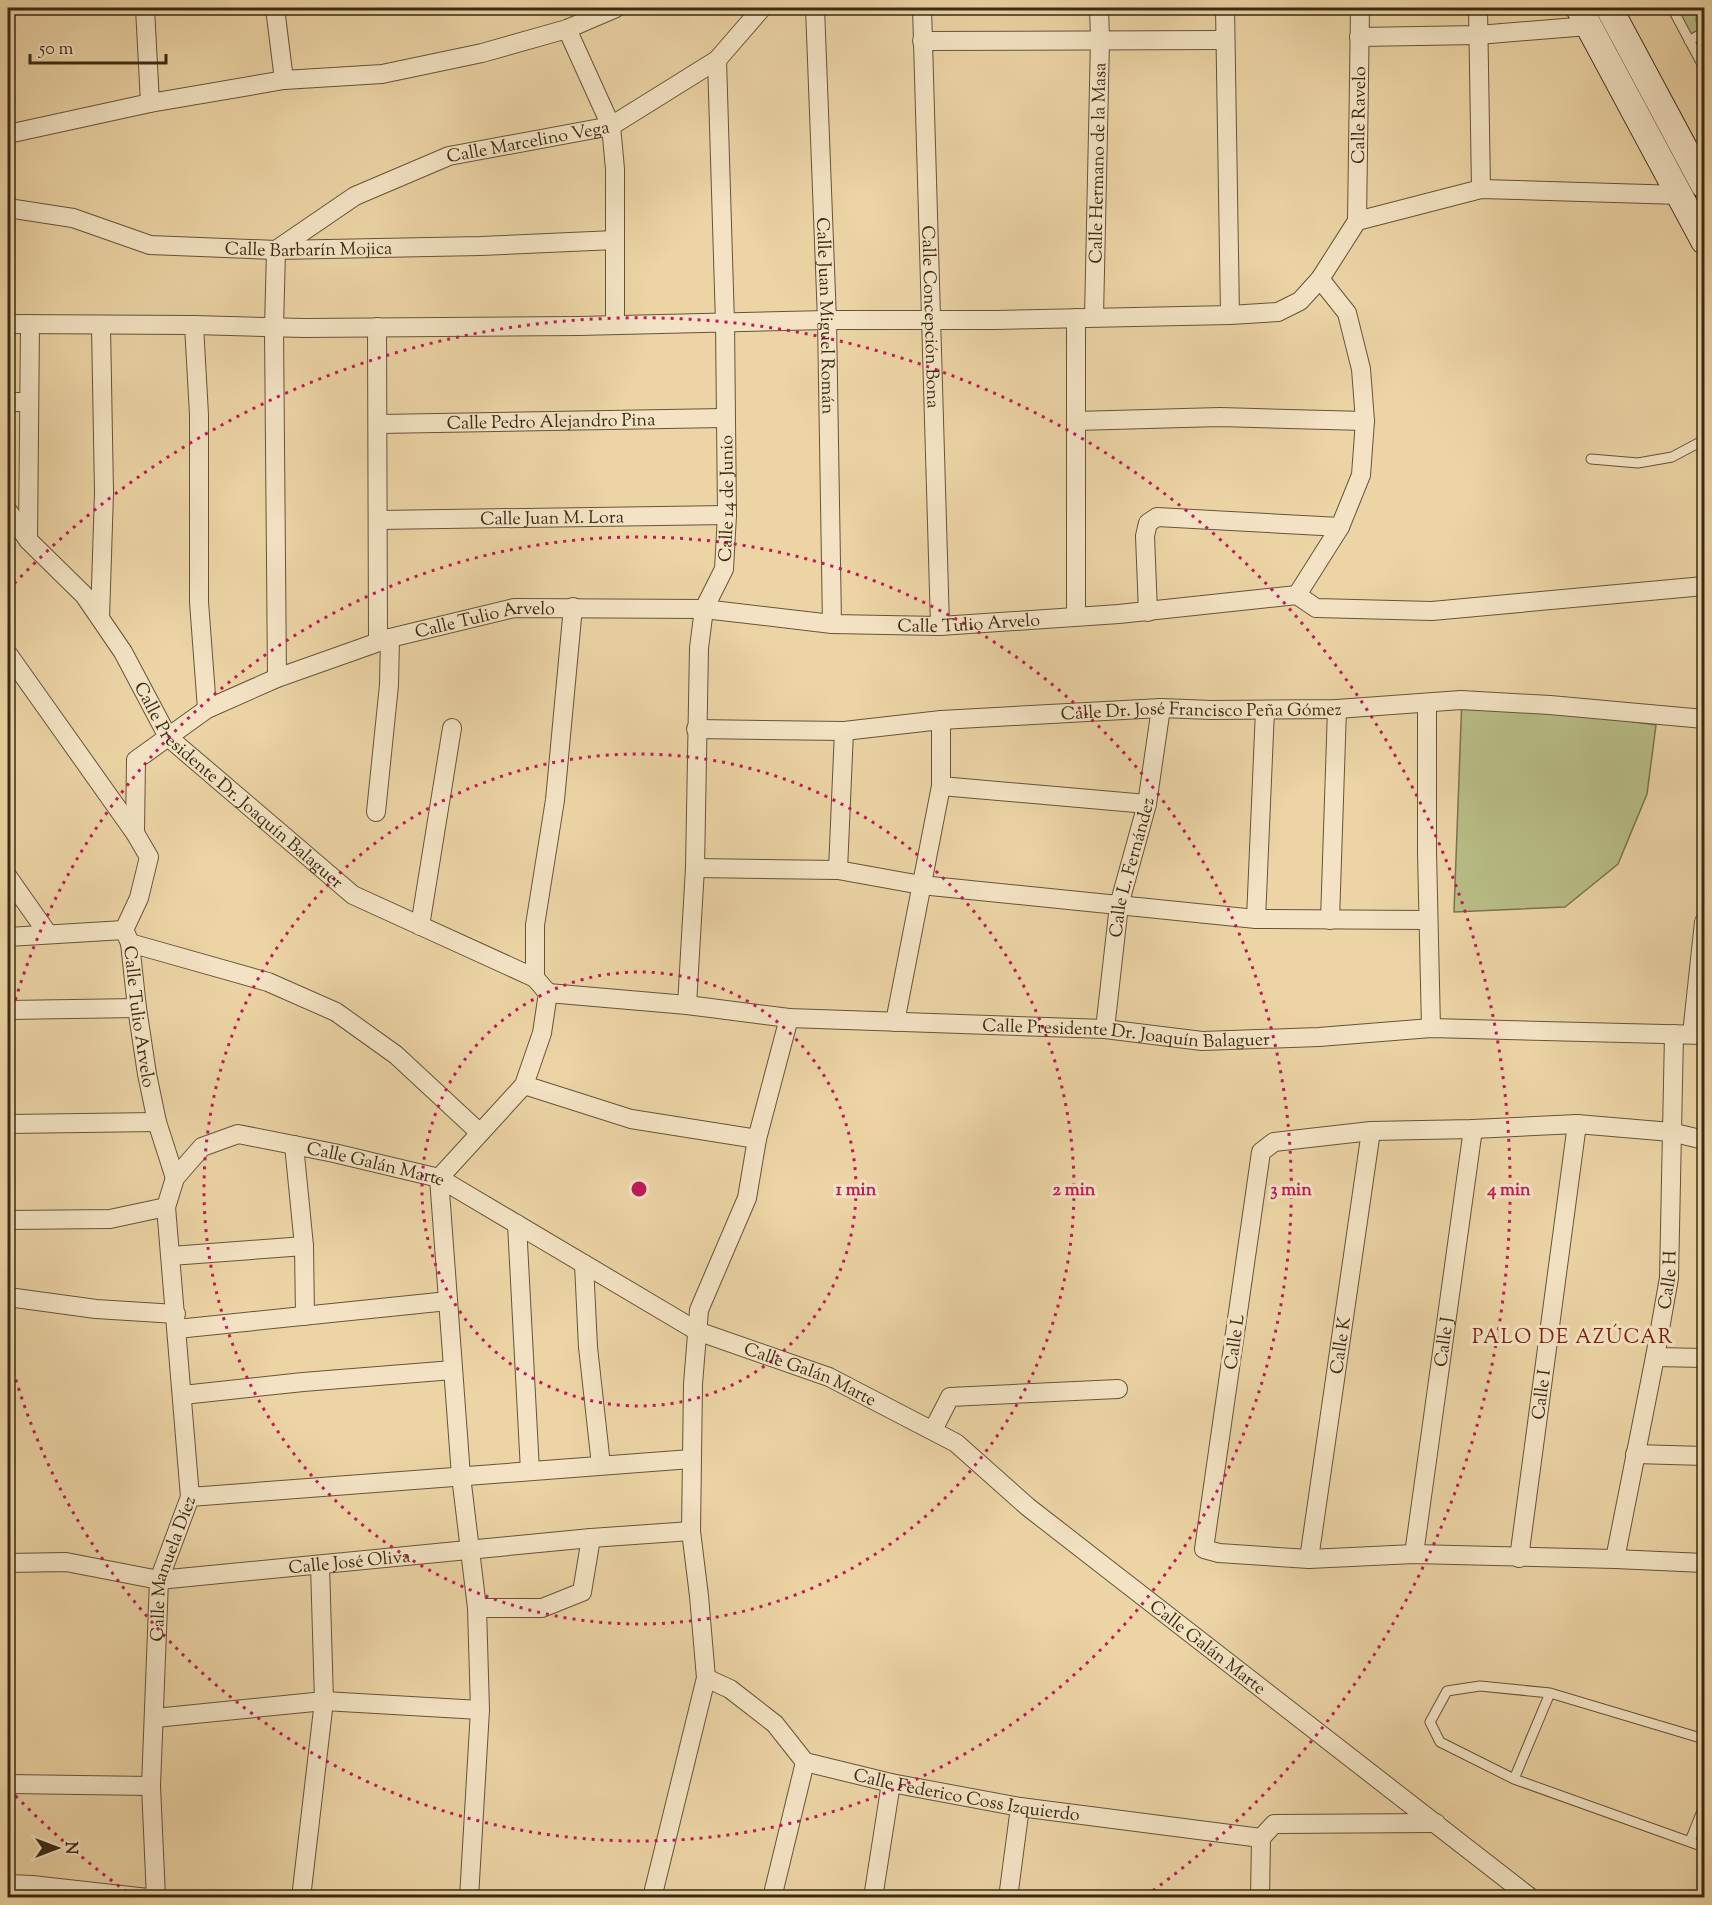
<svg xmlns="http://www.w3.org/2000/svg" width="1712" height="1905" font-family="'Sorts Mill Goudy',serif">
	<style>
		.cemetery { fill: url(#cemetery-stones); stroke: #79744e; stroke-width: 1.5 }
		.park { fill: #b8bd86; stroke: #79744e; stroke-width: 1.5 }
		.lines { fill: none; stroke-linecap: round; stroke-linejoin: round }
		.service-casing { stroke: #665439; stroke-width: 11 }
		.minor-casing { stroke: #665439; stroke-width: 20 }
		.secondary-casing { stroke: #3a2a15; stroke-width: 28 }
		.service { stroke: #f3e3c4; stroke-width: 9 }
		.minor { stroke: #f3e3c4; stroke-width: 18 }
		.secondary { stroke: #f3e3c4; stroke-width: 26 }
		.ring { fill: none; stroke: #c2185b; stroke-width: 3; stroke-dasharray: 3 6 }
		.labels { text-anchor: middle; stroke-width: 6; stroke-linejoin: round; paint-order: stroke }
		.street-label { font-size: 18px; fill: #3a2a15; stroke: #f3e3c4 }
		.neighbourhood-label { font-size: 20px; letter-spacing: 1.5px; fill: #7a1f14; stroke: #f3e3c4 }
		.centre { fill: #c2185b; stroke: #f3e3c4; stroke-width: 3 }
		.ring-label { font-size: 18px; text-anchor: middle; font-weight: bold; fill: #c2185b; stroke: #f3e3c4; stroke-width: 6; stroke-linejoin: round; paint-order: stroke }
	</style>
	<defs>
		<pattern id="cemetery-stones" width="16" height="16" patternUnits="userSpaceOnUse" patternTransform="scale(1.5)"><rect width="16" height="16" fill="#b8bd86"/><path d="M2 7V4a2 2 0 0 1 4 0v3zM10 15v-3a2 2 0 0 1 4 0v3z" fill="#979a6c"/></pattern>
	</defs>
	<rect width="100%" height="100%" fill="#ecd4a5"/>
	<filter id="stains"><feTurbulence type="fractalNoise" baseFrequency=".00333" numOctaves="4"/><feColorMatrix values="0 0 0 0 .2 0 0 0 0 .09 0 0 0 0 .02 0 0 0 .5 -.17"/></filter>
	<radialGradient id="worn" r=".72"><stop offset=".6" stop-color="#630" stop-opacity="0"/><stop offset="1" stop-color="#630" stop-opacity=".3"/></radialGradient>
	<!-- cemetery -->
	<path class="cemetery" d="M 1669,8 L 1704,8 L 1704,70 Z"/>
	<!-- park -->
	<path class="park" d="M 1462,697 L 1656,725 L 1647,794 L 1618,864 L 1565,907 L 1454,912 Z"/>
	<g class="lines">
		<!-- service casing -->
		<g class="service-casing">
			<path id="service" d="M 1672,8 L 1704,68
				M 1689,41 L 1704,32
				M 1591,459 L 1638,463 L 1672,457 L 1704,440
				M 1704,1739 L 1550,1693 L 1480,1686 L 1447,1691 L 1430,1722 L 1440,1742 L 1514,1779 L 1704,1847
				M 1514,1779 L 1550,1693
				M 1690,1841 L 1704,1806"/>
		</g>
		<!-- minor casing -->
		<g class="minor-casing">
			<g id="minor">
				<path d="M 145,8 L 150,103"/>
				<path d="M 275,8 L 284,80"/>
				<path id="s1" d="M 815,8 L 827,320 L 832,624"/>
				<path id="s2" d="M 922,8 L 940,626"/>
				<path d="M 1225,8 L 1230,315"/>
				<path d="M 1478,8 L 1481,189"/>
				<path d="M 567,29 L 611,126 L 615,169 L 615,325"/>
				<path d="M 1359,37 L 1478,35 L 1588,26"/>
				<path d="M 922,41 L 1225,40"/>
				<path d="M 8,134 L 150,103 L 284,80 L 382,74 L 482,53 L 567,29 L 616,8"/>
				<path id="s3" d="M 8,208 L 73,218 L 150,245 L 276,250 L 481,246 L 615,240"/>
				<path id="s4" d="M 1357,221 L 1360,8"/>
				<path id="s5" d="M 276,250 L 355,196 L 449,156 L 611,126 L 717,60 L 762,8"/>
				<path d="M 276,250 L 274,328 L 277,678"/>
				<path id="s6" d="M 1094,317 L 1100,39 L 1099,8"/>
				<path d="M 1076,318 L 1076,616"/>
				<path d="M 8,324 L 194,325 L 304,328 L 579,326 L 827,320 L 995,320 L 1230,315 L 1278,312 L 1300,301 L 1320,279 L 1357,221 L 1481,189 L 1680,195"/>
				<path d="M 194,325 L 199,415 L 199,602 L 207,709"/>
				<path d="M 377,327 L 378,642"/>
				<path d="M 8,402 L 29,402"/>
				<path d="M 1076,421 L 1220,417 L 1365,421"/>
				<path id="s7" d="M 379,424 L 724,418"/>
				<path id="s8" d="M 8,511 L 28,540 L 84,595 L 123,652 L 168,737 L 353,895 L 535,978"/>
				<path id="s9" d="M 378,520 L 727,515"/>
				<path d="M 28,540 L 30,324"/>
				<path d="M 1297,595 L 1316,608 L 1432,611 L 1704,586"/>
				<path d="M 1297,595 L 1340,527 L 1361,475 L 1365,421 L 1361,369 L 1347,313 L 1320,279"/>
				<path d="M 1148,612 L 1145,536 L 1148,523 L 1157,517 L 1340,527"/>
				<path d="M 100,618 L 104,493 L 101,326"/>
				<path d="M 8,654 L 135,833 L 149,857 L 139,898 L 124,930"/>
				<path d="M 1427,704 L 1427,852 L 1431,1028"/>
				<path id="s10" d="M 696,729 L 844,731 L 941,720 L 1105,711 L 1161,708 L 1211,710 L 1337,709 L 1461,700 L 1550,705 L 1704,719"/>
				<path d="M 941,786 L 1147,804"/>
				<path d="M 376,812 L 389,685 L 390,638"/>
				<path id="s11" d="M 135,833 L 136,760 L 207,709 L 277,678 L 390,638 L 514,608 L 704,609 L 832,624 L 940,626 L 1119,614 L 1297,595"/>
				<path d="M 695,868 L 838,870 L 921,885 L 1256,919 L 1427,920"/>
				<path d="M 838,870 L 844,731"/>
				<path d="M 8,877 L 48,934"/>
				<path d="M 1256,919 L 1265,710"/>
				<path d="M 1330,920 L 1337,709"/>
				<path d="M 420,926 L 452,728"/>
				<path id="s12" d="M 126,934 L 130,943 L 137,1008 L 147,1074 L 157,1122 L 175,1178"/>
				<path d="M 8,937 L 124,930"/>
				<path d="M 130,943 L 268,982 L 336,1012 L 396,1055 L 480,1133"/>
				<path id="s13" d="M 548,993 L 687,1005 L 789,1018 L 1105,1029 L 1202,1041 L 1319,1037 L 1431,1028 L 1704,1035"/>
				<path id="s14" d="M 687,1005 L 695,868 L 699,648 L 704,609 L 724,569 L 727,515 L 725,323 L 717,60"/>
				<path d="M 8,1010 L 137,1008"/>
				<path d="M 895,1022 L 941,786 L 941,720"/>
				<path id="s15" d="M 1105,1029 L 1119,905 L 1147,804 L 1161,708"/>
				<path d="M 1692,1034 L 1704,922"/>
				<path d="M 524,1085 L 631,1119 L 757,1139"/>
				<path d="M 8,1124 L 157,1122"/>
				<path d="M 1704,1140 L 1671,1132 L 1577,1124 L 1473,1129 L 1371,1131 L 1274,1142 L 1261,1152 L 1204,1549 L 1219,1553 L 1309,1559 L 1414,1554 L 1615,1559 L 1704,1563"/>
				<path d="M 294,1145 L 304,1246 L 305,1316"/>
				<path id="s16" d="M 8,1220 L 110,1219 L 166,1207 L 175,1178 L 202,1147 L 238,1134 L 334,1153 L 439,1178 L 697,1331 L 829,1377 L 956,1443 L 1028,1507 L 1531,1898"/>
				<path d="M 517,1224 L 530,1471"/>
				<path d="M 171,1256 L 304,1246"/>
				<path d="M 584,1264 L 588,1347 L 601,1465"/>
				<path d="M 8,1297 L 96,1309 L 176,1314"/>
				<path d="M 177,1329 L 448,1301"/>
				<path d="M 1655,1357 L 1704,1358"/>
				<path d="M 183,1395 L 303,1382 L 453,1370"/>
				<path d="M 933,1430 L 950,1397 L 1118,1389"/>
				<path d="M 1635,1454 L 1704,1456"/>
				<path d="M 190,1497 L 691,1459"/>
				<path id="s17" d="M 1414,1554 L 1473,1129"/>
				<path id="s18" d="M 1519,1558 L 1577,1124"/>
				<path id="s19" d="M 1309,1559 L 1371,1131"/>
				<path id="s20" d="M 1615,1559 L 1655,1357 L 1669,1278 L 1674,1034"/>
				<path id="s21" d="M 8,1563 L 66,1562 L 159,1580 L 591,1538 L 691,1531"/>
				<path d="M 477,1608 L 542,1608 L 582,1592 L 591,1538"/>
				<path id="s22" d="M 706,1678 L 730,1689 L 775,1724 L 805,1762 L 891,1783 L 1020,1807 L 1261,1838"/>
				<path d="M 155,1718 L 324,1701 L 480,1710"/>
				<path d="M 8,1784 L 151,1786"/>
				<path d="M 8,1884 L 32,1885 L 148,1898"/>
				<path id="s23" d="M 156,1898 L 151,1786 L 159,1580 L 190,1497 L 166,1207"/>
				<path d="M 301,1898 L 324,1701 L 320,1565"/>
				<path d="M 469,1898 L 480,1710 L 477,1608 L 461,1476 L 439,1178 L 524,1085 L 542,1033 L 548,993 L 535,978 L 535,925 L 555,800 L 573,607"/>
				<path d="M 652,1898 L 706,1678 L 699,1596 L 691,1531 L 693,1384 L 699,1310 L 747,1198 L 757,1139 L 789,1018"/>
				<path d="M 772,1898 L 805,1762"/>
				<path d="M 873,1898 L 891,1783"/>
				<path d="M 1008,1898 L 1020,1807"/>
				<path d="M 1260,1898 L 1261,1838 L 1274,1824 L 1436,1823"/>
			</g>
		</g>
		<!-- secondary casing -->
		<g class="secondary-casing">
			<path id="secondary" d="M 1579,8 L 1704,241
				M 1609,8 L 1704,185"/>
		</g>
		<!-- service -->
		<use href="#service" class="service"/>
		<!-- minor -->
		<use href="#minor" class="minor"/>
		<!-- secondary -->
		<use href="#secondary" class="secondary"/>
	</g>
	<!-- distance rings -->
	<g class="ring">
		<circle cx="639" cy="1189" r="217"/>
		<circle cx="639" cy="1189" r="435"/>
		<path d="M8 1026A652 652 0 1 1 8 1352"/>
		<path d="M134 1897A870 870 0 0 1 8 1788M8 590A870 870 0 1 1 1144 1897"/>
	</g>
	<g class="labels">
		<!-- street labels -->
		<g class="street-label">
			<text dy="6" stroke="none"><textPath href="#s4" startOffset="106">Calle Ravelo</textPath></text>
			<text dy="6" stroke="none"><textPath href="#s5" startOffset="278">Calle Marcelino Vega</textPath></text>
			<text dy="6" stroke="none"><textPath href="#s6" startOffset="154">Calle Hermano de la Masa</textPath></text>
			<text dy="6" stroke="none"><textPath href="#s3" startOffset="306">Calle Barbarín Mojica</textPath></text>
			<text dy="6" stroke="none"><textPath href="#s1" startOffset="308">Calle Juan Miguel Román</textPath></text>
			<text dy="6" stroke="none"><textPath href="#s2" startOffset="309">Calle Concepción Bona</textPath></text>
			<text dy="6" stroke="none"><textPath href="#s7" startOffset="172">Calle Pedro Alejandro Pina</textPath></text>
			<text dy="6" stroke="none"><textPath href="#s14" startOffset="512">Calle 14 de Junio</textPath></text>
			<text dy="6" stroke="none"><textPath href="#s9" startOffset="174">Calle Juan M. Lora</textPath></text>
			<text dy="6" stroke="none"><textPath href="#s11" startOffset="454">Calle Tulio Arvelo</textPath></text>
			<text dy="6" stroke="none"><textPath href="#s11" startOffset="940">Calle Tulio Arvelo</textPath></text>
			<text dy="6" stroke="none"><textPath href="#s10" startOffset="506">Calle Dr. José Francisco Peña Gómez</textPath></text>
			<text dy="6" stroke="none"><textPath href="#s8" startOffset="362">Calle Presidente Dr. Joaquín Balaguer</textPath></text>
			<text dy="6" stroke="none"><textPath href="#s15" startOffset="164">Calle L. Fernández</textPath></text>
			<text dy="6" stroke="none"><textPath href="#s12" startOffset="84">Calle Tulio Arvelo</textPath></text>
			<text dy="6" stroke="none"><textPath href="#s13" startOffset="580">Calle Presidente Dr. Joaquín Balaguer</textPath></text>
			<text dy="6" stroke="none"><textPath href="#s16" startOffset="410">Calle Galán Marte</textPath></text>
			<text dy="6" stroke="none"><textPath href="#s20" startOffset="284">Calle H</textPath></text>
			<text transform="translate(1234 1342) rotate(-82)" y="6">Calle L</text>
			<text dy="6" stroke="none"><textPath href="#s17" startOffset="214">Calle J</textPath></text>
			<text dy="6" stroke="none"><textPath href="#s19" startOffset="216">Calle K</textPath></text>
			<text dy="6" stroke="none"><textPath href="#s16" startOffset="896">Calle Galán Marte</textPath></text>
			<text dy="6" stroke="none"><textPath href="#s18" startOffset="165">Calle I</textPath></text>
			<text dy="6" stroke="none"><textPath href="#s21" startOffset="344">Calle José Oliva</textPath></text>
			<text dy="6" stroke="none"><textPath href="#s23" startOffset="332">Calle Manuela Díez</textPath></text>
			<text dy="6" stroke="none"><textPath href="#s16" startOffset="1382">Calle Galán Marte</textPath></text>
			<text dy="6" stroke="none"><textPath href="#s22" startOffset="297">Calle Federico Coss Izquierdo</textPath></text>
		</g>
		<!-- neighbourhood labels -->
		<g class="neighbourhood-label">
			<text x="1573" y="1343">PALO DE AZÚCAR</text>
		</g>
	</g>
	<circle cx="639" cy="1189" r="9" class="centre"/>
	<g class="ring-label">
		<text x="856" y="1195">1 min</text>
		<text x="1074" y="1195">2 min</text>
		<text x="1291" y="1195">3 min</text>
		<text x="1509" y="1195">4 min</text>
	</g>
	<!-- margin -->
	<rect width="1712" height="1905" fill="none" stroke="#ecd4a5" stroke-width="30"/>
	<rect x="9" y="9" width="1694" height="1887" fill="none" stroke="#3a2a15" stroke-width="3"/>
	<rect x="15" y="15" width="1682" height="1875" fill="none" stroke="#3a2a15" stroke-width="1.5"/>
	<!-- north arrow -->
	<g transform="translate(57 1848) rotate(90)" stroke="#f3e3c4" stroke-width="4.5" paint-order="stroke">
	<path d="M0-4.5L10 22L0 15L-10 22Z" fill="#3a2a15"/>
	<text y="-9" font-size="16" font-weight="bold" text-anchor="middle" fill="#3a2a15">N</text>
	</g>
	<!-- scale -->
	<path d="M30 54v9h136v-9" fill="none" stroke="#3a2a15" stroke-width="3"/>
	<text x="39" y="54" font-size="18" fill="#3a2a15" stroke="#f3e3c4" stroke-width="4.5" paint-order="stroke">50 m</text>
	<rect width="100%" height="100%" filter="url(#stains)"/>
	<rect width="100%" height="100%" fill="url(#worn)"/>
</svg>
